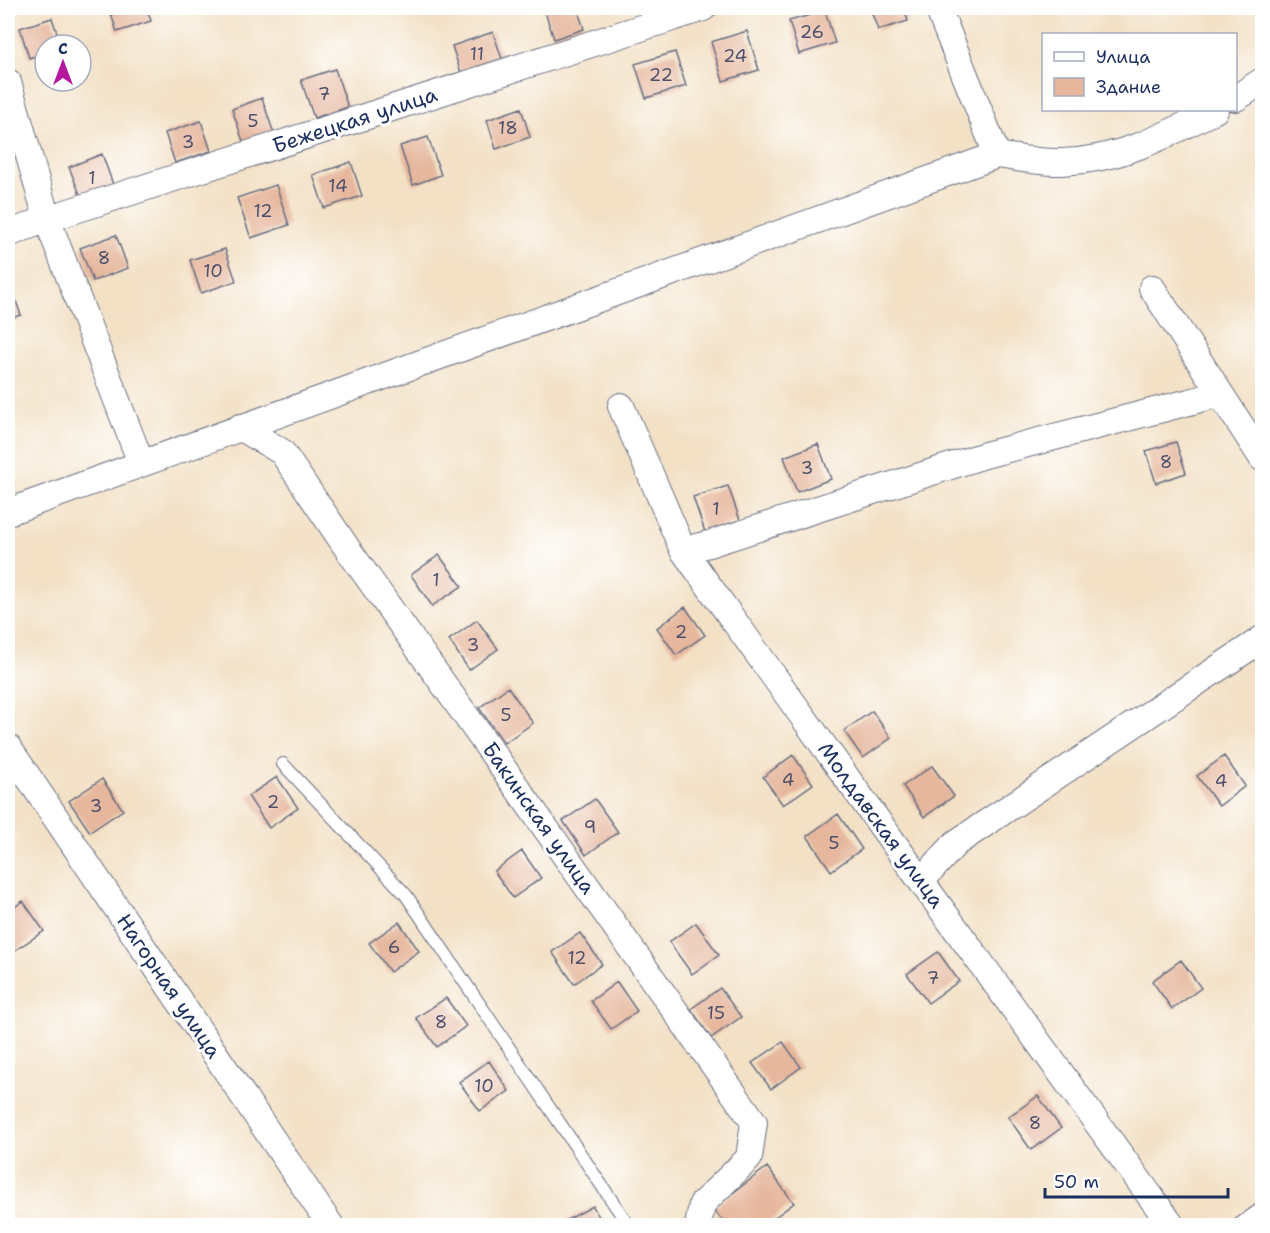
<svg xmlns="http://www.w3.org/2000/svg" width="1270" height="1233" font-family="'Shantell Sans',sans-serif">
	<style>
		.building { fill: #e6b79d }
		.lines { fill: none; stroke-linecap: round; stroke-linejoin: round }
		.service-casing { stroke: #676d82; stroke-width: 14 }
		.minor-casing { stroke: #676d82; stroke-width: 28 }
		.service { stroke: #fff; stroke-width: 12 }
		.minor { stroke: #fff; stroke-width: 26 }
		.labels { text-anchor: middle; stroke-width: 6; stroke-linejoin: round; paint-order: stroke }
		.number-label { font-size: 18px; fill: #4e516e }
		.street-label { font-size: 21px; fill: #1b2f5e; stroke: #fff }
	</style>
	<rect width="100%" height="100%" fill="#fff"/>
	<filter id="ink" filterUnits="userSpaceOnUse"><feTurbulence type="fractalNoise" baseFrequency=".0167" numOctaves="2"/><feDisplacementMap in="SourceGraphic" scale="12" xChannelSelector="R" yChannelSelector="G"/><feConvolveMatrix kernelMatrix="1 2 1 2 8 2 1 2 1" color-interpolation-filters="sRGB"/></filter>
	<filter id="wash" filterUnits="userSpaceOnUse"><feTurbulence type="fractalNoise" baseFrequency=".008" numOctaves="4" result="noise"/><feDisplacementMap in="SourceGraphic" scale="24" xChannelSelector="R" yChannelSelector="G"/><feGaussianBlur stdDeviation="1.35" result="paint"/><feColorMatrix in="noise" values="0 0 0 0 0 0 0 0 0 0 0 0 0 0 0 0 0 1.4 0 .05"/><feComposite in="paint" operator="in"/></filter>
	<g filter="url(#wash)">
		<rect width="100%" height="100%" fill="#f3e1c6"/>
		<g id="blocks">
			<!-- building -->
			<path class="building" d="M 109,8 L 147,8 L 151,21 L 117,32 Z
				M 548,8 L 577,8 L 584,29 L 554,39 L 544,9 Z
				M 870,8 L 904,8 L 908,21 L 878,30 Z
				M 825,11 L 835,43 L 799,54 L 789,21 Z
				M 52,18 L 61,45 L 45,45 L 45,53 L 29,58 L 20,28 Z
				M 747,31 L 759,70 L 723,81 L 711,42 Z
				M 493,32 L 503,62 L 462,76 L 452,46 Z
				M 675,52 L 686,86 L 646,98 L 635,64 Z
				M 335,69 L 348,107 L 314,118 L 301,80 Z
				M 262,98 L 274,134 L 244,144 L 232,109 Z
				M 521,108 L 530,137 L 496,149 L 487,120 Z
				M 201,121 L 211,151 L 175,163 L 165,133 Z
				M 428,137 L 441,175 L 413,185 L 400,146 Z
				M 102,154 L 115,190 L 83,202 L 69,167 Z
				M 351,162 L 362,196 L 324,208 L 313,175 Z
				M 276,185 L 289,225 L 251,238 L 237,198 Z
				M 116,235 L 128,268 L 93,281 L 80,248 Z
				M 225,249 L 236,281 L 201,293 L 190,260 Z
				M 8,279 L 21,315 L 8,319 Z
				M 1176,442 L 1186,473 L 1156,483 L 1146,451 Z
				M 818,444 L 831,479 L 797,492 L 784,457 Z
				M 728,486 L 740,520 L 705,532 L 693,497 Z
				M 439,555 L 462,586 L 432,606 L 411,575 Z
				M 685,607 L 705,635 L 676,655 L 657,628 Z
				M 477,620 L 498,649 L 469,670 L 449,640 Z
				M 508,687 L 533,723 L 504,743 L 479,708 Z
				M 872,711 L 891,738 L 863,758 L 844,731 Z
				M 793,755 L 813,784 L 783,805 L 763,777 Z
				M 1224,756 L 1245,786 L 1219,806 L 1197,776 Z
				M 932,766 L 954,796 L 924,817 L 903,786 Z
				M 277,777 L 298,808 L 269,828 L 248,796 Z
				M 102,779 L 123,810 L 90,832 L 69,801 Z
				M 595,799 L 618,832 L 586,855 L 563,821 Z
				M 838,814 L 862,849 L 831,871 L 807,836 Z
				M 522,851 L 541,878 L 513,898 L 494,871 Z
				M 23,901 L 44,931 L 14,951 L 8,942 L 8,912 Z
				M 399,922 L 419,951 L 390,972 L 369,943 Z
				M 696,923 L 719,955 L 692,974 L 669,942 Z
				M 580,933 L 602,964 L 574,984 L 552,952 Z
				M 938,952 L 959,981 L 928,1003 L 907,974 Z
				M 1181,960 L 1201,988 L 1172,1009 L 1152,981 Z
				M 617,982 L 637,1011 L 611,1029 L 591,1001 Z
				M 720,988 L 741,1017 L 711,1038 L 691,1009 Z
				M 446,998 L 466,1026 L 437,1047 L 416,1018 Z
				M 783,1042 L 801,1067 L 771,1089 L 752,1063 Z
				M 489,1061 L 509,1091 L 480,1111 L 459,1082 Z
				M 1038,1096 L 1061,1128 L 1031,1150 L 1008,1117 Z
				M 767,1167 L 794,1203 L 763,1226 L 726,1226 L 713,1208 Z
				M 593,1206 L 604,1226 L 567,1226 L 565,1221 Z"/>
		</g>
	</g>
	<g filter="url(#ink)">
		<use href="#blocks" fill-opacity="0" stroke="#676d82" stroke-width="1.5"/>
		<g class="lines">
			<!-- service casing -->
			<g class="service-casing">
				<path id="service" d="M 283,764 L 406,895 L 629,1226
					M 1237,1226 L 1262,1208"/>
			</g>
			<!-- minor casing -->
			<g class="minor-casing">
				<path id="minor" d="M 938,8 L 997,155
					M 8,82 L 47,219 L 141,463
					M 1236,98 L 1262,81
					M 8,234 L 47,219 L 703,8
					M 1152,288 L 1262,458
					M 621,406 L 683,550 L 921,881 L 1172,1226
					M 240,427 L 282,452 L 347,548 L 754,1122 L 749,1158 L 702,1204 L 698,1226
					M 8,512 L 997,155 C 1018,158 1041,163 1062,162 C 1120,160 1165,136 1215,110
					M 683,550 L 709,544 L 985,455 L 1220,394
					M 8,747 L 331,1226
					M 921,881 L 956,843 L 1262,639"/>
			</g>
			<!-- service -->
			<use href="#service" class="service"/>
			<!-- minor -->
			<use href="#minor" class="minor"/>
		</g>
	</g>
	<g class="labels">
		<!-- number labels -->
		<g class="number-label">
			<text x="812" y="38">26</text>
			<text x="477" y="60">11</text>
			<text x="735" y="62">24</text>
			<text x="661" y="81">22</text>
			<text x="324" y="100">7</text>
			<text x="253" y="127">5</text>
			<text x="508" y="134">18</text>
			<text x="188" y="148">3</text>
			<text x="92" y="184">1</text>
			<text x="338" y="192">14</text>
			<text x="263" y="217">12</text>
			<text x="104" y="264">8</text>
			<text x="213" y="277">10</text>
			<text x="1166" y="468">8</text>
			<text x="807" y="474">3</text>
			<text x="716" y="515">1</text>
			<text x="436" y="586">1</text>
			<text x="681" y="638">2</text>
			<text x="473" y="651">3</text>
			<text x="506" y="721">5</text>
			<text x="788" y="786">4</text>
			<text x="1221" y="787">4</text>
			<text x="273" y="808">2</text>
			<text x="96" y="812">3</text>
			<text x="590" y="833">9</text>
			<text x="834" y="849">5</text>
			<text x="394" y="953">6</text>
			<text x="577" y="964">12</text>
			<text x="933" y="984">7</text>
			<text x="716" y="1019">15</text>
			<text x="441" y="1028">8</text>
			<text x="484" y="1092">10</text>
			<text x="1035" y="1129">8</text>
		</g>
		<!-- street labels -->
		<g class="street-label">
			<text transform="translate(355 120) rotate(-18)" y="7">Бежецкая улица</text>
			<text transform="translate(539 818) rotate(55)" y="7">Бакинская улица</text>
			<text transform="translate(881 825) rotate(54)" y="7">Молдавская улица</text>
			<text transform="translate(169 986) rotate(56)" y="7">Нагорная улица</text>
		</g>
	</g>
	<!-- margin -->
	<rect width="1270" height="1233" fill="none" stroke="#fff" stroke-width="30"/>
	<!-- legend -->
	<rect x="1042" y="33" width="195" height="78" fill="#ffffff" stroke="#a4acbf" stroke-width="1.5"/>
	<rect x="1054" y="52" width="30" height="9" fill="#ffffff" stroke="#a4acbf" stroke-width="1.5"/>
	<text x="1096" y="63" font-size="18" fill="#1b2f5e">Улица</text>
	<rect x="1054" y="78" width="30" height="18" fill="#e6b79d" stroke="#a4acbf" stroke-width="1.5"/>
	<text x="1096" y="93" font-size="18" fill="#1b2f5e">Здание</text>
	<!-- north arrow -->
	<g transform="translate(63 63)"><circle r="28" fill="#ffffff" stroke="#a4acbf" stroke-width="1.5"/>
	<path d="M0-4.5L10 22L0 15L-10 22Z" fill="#b5179e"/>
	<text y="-9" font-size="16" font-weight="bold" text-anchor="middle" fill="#1b2f5e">С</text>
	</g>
	<!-- scale -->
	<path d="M1045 1188v9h183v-9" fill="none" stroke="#1b2f5e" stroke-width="3"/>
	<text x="1054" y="1188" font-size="18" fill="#1b2f5e" stroke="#ffffff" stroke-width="4.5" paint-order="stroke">50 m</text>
</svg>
